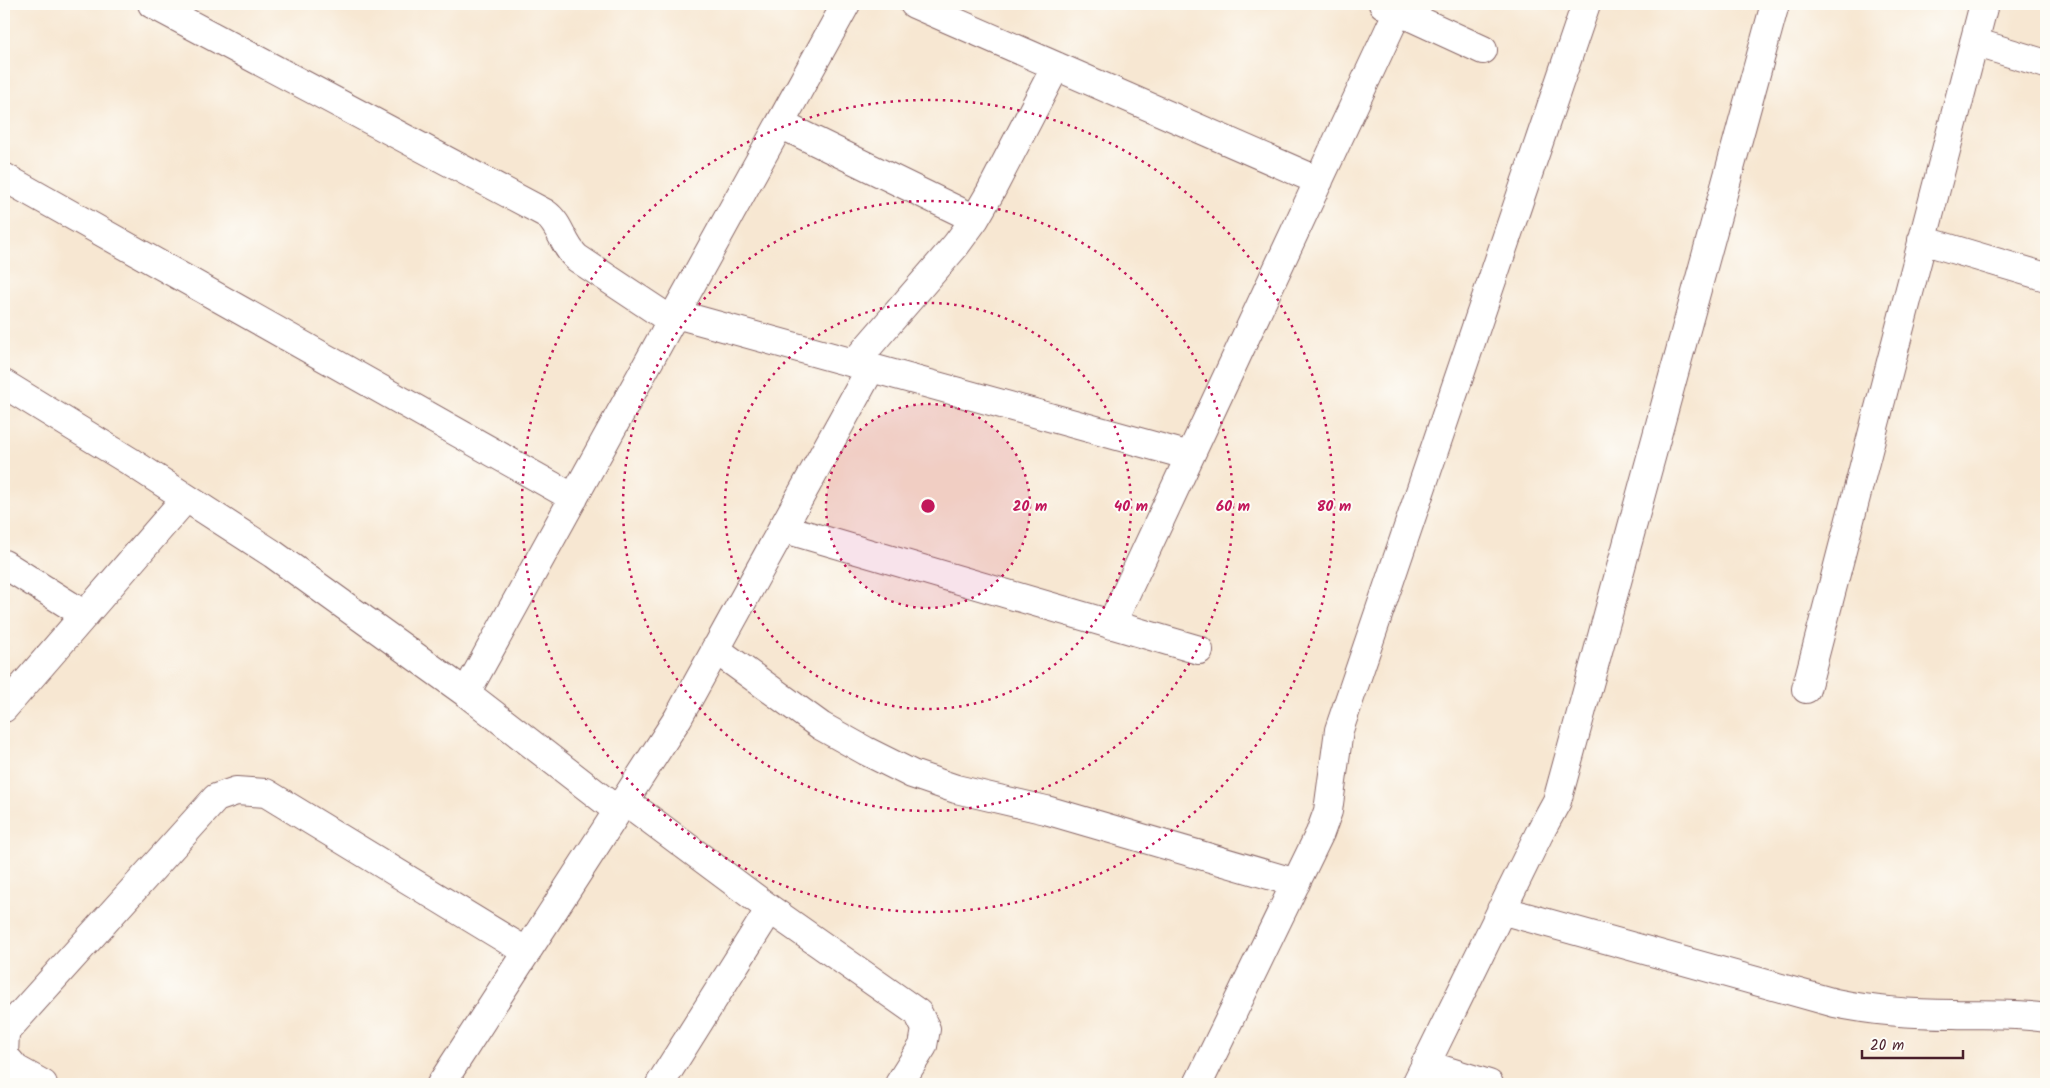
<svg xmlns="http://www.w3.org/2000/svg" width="2050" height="1088" font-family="Kalam,sans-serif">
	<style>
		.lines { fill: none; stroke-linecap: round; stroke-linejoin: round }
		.minor-casing { stroke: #876565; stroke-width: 30 }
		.minor { stroke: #fff; stroke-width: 28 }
		.ring { fill: none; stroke: #c2185b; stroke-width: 2.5; stroke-dasharray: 2.5 5 }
		.centre { fill: #c2185b; stroke: #fdfcf7; stroke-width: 2.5 }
		.ring-label { font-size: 15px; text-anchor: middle; font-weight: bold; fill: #c2185b; stroke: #fdfcf7; stroke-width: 4; stroke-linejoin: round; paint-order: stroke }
	</style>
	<rect width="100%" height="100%" fill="#fdfcf7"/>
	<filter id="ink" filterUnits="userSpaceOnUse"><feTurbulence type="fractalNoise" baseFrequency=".02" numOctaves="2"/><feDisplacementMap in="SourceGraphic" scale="10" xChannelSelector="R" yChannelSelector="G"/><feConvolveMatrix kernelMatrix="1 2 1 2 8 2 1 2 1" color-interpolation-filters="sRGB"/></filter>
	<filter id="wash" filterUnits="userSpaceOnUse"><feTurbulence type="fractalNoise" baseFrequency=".0096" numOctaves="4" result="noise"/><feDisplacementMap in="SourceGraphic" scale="20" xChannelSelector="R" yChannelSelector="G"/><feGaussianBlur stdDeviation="1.12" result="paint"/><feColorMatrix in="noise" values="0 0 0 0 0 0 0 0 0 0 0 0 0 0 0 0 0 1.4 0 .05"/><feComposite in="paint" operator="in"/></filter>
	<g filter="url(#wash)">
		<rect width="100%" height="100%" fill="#f7e7d2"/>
	</g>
	<g filter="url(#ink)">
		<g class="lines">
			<!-- minor casing -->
			<g class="minor-casing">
				<path id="minor" d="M 152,4 L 545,213 C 561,224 562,245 577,258 L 672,321
					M 914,4 L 1319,181
					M 1383,4 L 1483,50
					M 1974,42 L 2046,64
					M 780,124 L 975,219
					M 4,177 L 574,498
					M 1922,240 L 2046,277
					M 676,314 L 1190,456
					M 854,363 L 956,245 L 975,219 L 990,193 L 1056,66
					M 4,384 L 131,462 L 273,554 L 466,693 L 618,811
					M 782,528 L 1199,650
					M 4,564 L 85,615
					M 1111,625 L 1398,11
					M 715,649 L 821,726 L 866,751 L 912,774 L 956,789 L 1046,810 L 1296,883
					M 1806,689 L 1984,4
					M 466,693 L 846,4
					M 4,708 L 186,498
					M 624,800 L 770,909 L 918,1013 L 926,1029 L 923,1046 L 899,1084
					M 1501,910 L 1835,1003 C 1873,1011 1914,1014 1954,1014 C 1985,1015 2016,1013 2046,1018
					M 1425,1064 L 1489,1084
					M 43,1084 L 16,1069 L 4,1055 L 5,1032 L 216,798 L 236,791 L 266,793 L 527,952
					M 441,1084 L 678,718 L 871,368
					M 660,1084 L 770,909
					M 1198,1084 L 1320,833 L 1328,811 L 1339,730 L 1586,4
					M 1416,1084 L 1539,834 L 1557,801 L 1775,4"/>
			</g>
			<!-- minor -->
			<use href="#minor" class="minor"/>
		</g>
	</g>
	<!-- distance rings -->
	<circle cx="928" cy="506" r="102" fill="#c2185b" fill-opacity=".12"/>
	<g class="ring">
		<circle cx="928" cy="506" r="102"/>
		<circle cx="928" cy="506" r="203"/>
		<circle cx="928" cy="506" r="305"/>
		<circle cx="928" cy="506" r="406"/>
	</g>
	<circle cx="928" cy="506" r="8" class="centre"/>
	<g class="ring-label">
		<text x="1030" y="511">20 m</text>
		<text x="1131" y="511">40 m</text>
		<text x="1233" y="511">60 m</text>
		<text x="1334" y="511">80 m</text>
	</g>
	<!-- margin -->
	<rect width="2050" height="1088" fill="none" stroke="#fdfcf7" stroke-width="20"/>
	<!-- scale -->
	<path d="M1862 1050v8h101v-8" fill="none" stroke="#4a1f2b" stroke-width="2.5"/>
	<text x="1870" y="1050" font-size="15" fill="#4a1f2b" stroke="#fdfcf7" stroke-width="4" paint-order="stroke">20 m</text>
</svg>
